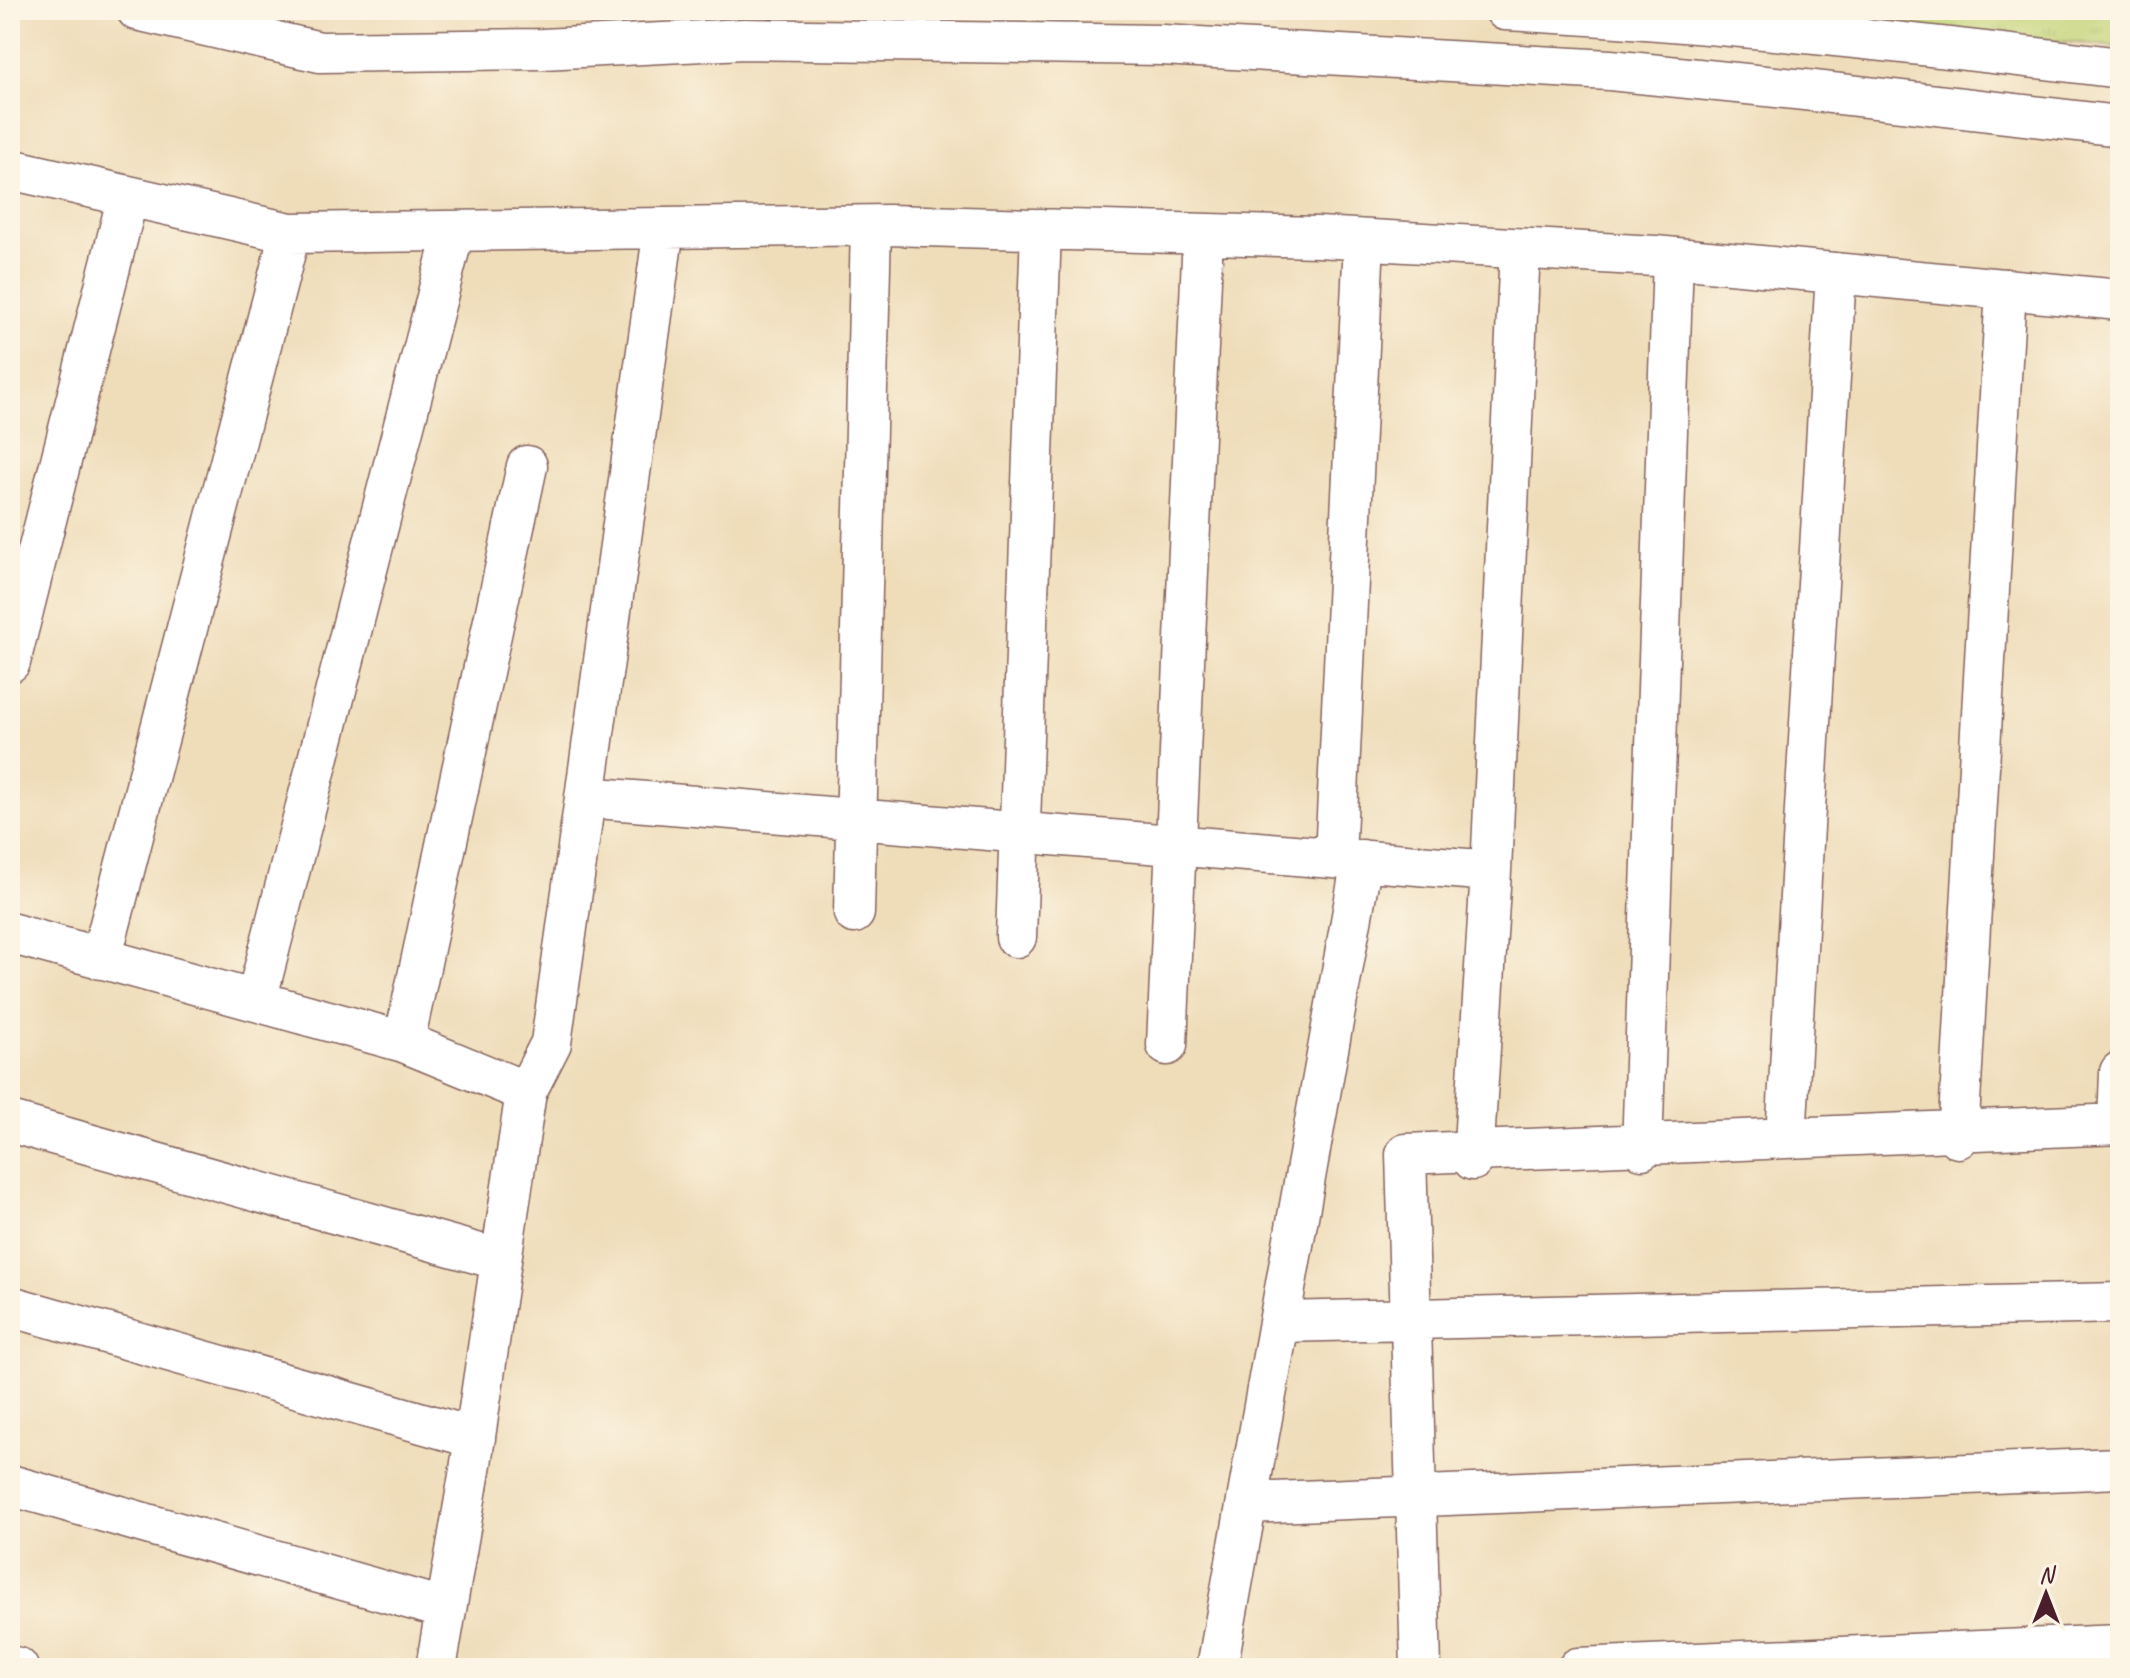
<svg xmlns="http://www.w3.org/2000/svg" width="2130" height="1678" font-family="Caveat,sans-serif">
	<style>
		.grass { fill: url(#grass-tufts); stroke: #867950; stroke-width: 2 }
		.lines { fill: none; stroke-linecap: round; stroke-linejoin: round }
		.street-casing { stroke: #84625d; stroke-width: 43 }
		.street { stroke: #fff; stroke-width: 40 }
	</style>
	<defs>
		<pattern id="grass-tufts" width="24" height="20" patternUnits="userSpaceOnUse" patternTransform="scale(2)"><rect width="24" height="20" fill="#c2d375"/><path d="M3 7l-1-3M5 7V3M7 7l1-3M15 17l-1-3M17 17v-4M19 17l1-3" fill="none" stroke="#a8b565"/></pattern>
	</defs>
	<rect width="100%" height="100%" fill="#fcf5e5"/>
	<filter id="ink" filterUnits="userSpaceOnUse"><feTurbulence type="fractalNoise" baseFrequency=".0125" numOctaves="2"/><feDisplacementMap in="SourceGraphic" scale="16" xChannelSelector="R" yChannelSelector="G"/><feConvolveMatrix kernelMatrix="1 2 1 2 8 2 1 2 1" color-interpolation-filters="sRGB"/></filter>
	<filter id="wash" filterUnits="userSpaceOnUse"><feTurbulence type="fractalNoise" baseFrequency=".006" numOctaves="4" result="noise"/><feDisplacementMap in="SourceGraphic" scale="32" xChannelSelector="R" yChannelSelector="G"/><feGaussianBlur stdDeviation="1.8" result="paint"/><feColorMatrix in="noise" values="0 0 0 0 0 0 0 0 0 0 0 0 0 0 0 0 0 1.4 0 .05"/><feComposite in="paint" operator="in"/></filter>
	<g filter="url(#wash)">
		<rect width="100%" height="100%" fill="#efddba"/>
		<!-- grass -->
		<path class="grass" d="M 1737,10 L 2120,10 L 2120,47 Z"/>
	</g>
	<g filter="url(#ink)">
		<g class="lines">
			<!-- street casing -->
			<g class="street-casing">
				<path id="street" d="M 137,10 L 320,52 L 542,49 L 744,39 L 1162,45 L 1610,70 L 1805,90 L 2120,126
					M 1505,10 C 1711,21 1915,43 2120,68
					M 10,169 L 290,233 L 888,225 L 1318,237 L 1655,256 L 2120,300
					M 10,662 L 128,196
					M 585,797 L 1491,871
					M 1335,858 L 1364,240
					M 854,913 L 871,226
					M 10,933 L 404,1042 L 526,1092
					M 1016,937 L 1041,229
					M 101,959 L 290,233
					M 256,1001 L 454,231
					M 404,1042 L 527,466
					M 1167,1045 L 1203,234
					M 10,1122 L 501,1260
					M 2118,1124 L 2120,1072
					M 1786,1138 L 1836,273
					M 1958,1138 L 2006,289
					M 1642,1149 L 1673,258
					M 1473,1160 L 1491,871 L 1520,249
					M 10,1306 L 475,1438
					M 1280,1322 L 2120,1303
					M 10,1485 L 446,1609
					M 1247,1503 L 2120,1468
					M 10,1666 L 18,1668
					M 436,1668 L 470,1470 L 526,1092 L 551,1043 L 664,228
					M 1217,1668 L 1362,860
					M 1421,1668 L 1406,1154 L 2120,1124
					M 1578,1668 L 2120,1645"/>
			</g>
			<!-- street -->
			<use href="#street" class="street"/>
		</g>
	</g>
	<!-- margin -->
	<rect width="2130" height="1678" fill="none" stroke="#fcf5e5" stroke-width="40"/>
	<!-- north arrow -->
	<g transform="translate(2046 1594)" stroke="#fcf5e5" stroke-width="6" paint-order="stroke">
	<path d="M0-6L14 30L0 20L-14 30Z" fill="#4a1f2b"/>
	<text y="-12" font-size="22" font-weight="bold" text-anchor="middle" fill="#4a1f2b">N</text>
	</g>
</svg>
